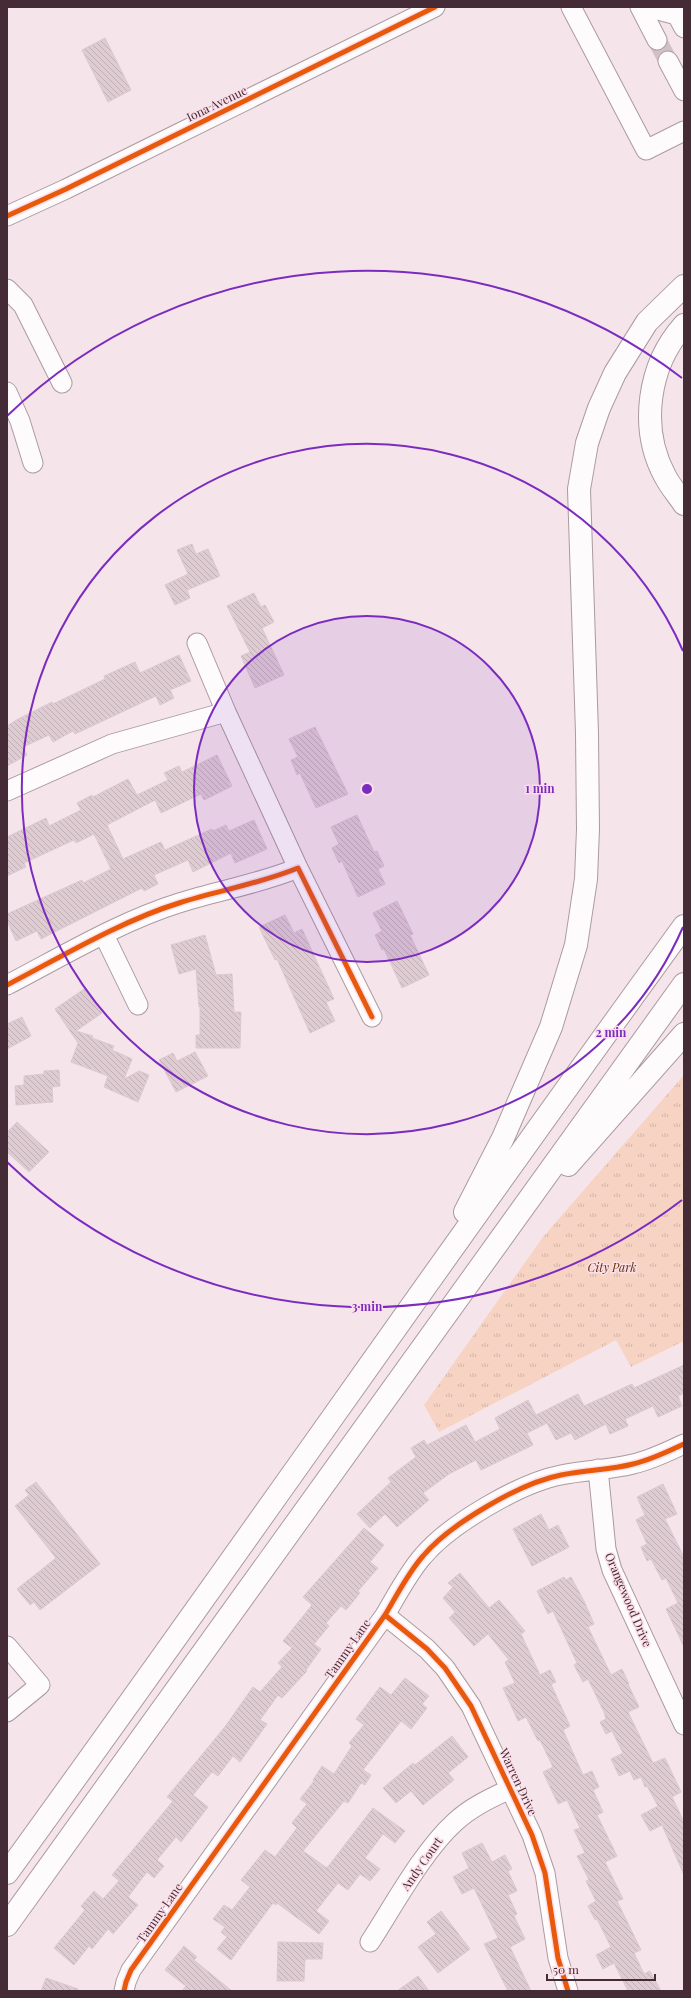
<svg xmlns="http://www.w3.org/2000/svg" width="691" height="1998" font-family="'Playfair Display',serif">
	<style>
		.grass { fill: url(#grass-tufts) }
		.building { fill: url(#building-back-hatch); stroke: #dcc8d0 }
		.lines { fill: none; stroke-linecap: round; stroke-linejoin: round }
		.minor-tunnel { stroke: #d2c0c7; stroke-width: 19; stroke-dasharray: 19 10; stroke-linecap: butt }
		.minor-casing { stroke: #ab9aa1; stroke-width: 21 }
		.highway-casing { stroke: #ab9aa1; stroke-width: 24 }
		.minor { stroke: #fefbfc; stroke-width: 19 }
		.highway { stroke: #fefbfc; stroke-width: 22 }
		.cycleway-casing { stroke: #fbdfe9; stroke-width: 8 }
		.cycleway { stroke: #e8590c; stroke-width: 5 }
		.ring { fill: none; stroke: #7b2cbf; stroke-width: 2 }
		.labels { text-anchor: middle; stroke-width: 3; stroke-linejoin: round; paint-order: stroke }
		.street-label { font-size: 12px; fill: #442b35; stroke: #fbdfe9 }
		.park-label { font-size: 12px; font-style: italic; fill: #663000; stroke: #fbdfe9 }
		.centre { fill: #7b2cbf; stroke: #fbdfe9; stroke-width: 2 }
		.ring-label { font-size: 12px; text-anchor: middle; font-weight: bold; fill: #7b2cbf; stroke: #fbdfe9; stroke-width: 3; stroke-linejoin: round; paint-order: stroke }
	</style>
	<defs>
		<pattern id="grass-tufts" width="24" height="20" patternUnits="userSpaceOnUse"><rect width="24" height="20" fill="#f7d3c3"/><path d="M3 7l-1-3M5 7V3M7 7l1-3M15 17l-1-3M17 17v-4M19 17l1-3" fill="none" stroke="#d5b5a8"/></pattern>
		<pattern id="building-back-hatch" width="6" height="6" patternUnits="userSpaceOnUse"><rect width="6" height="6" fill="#dfccd3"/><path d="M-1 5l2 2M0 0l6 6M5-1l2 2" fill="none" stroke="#c1afb6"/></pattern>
	</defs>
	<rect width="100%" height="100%" fill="#f5e5eb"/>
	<!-- grass -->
	<path class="grass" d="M 684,1075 L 684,1341 L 631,1367 L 616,1340 L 439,1432 L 424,1405 L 543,1237 Z"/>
	<!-- building -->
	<path class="building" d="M 105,38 L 131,90 L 108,102 L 82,50 Z
		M 192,544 L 196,554 L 208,549 L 220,576 L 187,590 L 190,598 L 175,605 L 165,585 L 188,574 L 177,550 Z
		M 254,593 L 261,607 L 265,605 L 274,622 L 262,628 L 284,675 L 255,688 L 241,656 L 250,652 L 227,606 Z
		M 179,655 L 191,681 L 170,690 L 174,698 L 160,705 L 156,696 L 75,734 L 73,731 L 53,742 L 49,735 L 23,747 L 27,755 L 7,766 L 7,726 L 18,719 L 52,702 L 53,704 L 105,679 L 104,676 L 135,662 L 140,673 Z
		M 315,727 L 348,794 L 316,808 L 300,773 L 297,775 L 291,760 L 298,757 L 289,739 Z
		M 217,755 L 232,786 L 204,800 L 201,794 L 161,813 L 155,800 L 107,825 L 123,859 L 161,842 L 165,850 L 212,829 L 213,831 L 226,825 L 229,831 L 254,820 L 267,849 L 235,863 L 231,853 L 193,872 L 188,860 L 154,875 L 158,884 L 144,891 L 142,888 L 41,939 L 37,931 L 16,941 L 7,921 L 7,914 L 82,880 L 83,883 L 111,869 L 94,834 L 76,843 L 74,840 L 24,863 L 26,867 L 7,876 L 7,837 L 46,818 L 49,826 L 81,810 L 77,803 L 92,795 L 93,797 L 128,779 L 137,795 L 168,780 L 164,773 L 179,766 L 182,772 Z
		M 357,815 L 374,852 L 377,851 L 384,866 L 378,869 L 385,884 L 358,897 L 342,861 L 339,863 L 332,848 L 339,844 L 331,827 Z
		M 397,901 L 413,934 L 410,935 L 429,975 L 402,988 L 384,949 L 382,950 L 375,935 L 382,931 L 373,913 Z
		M 285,915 L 294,933 L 302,929 L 334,999 L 326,1002 L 335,1021 L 310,1033 L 277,959 L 275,960 L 259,927 Z
		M 205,935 L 216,975 L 232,974 L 234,1012 L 241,1012 L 240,1048 L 196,1048 L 196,1035 L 200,1035 L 200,1007 L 199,1007 L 196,969 L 179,974 L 171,945 Z
		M 84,989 L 102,1013 L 76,1031 L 93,1036 L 92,1038 L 114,1046 L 112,1050 L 132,1059 L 124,1079 L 139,1071 L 149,1075 L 138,1102 L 104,1087 L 108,1076 L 71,1062 L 78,1043 L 55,1009 Z
		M 22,1017 L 31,1036 L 7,1049 L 7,1024 Z
		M 195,1052 L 208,1076 L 176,1092 L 159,1060 L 173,1053 L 177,1061 Z
		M 59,1070 L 60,1086 L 52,1087 L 53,1102 L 16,1105 L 15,1086 L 24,1085 L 24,1076 L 44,1074 L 44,1071 Z
		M 17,1122 L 49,1152 L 29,1172 L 7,1152 L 7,1132 Z
		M 684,1365 L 684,1393 L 678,1396 L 682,1406 L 658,1417 L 653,1406 L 625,1419 L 628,1426 L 610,1434 L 606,1424 L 575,1440 L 571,1433 L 556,1440 L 547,1423 L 527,1433 L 533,1445 L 481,1470 L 476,1460 L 449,1474 L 423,1493 L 429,1500 L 397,1527 L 385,1514 L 370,1528 L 357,1514 L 391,1482 L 388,1478 L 416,1457 L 411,1448 L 424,1440 L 427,1445 L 466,1425 L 475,1442 L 500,1429 L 495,1418 L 528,1400 L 536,1415 L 578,1394 L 584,1406 L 632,1384 L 634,1388 Z
		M 36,1482 L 100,1564 L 40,1610 L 34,1602 L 30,1605 L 17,1589 L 56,1558 L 15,1506 L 29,1495 L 25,1490 Z
		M 663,1484 L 677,1514 L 665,1519 L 684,1557 L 684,1647 L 666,1609 L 678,1603 L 666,1578 L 662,1580 L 651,1559 L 647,1561 L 641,1547 L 647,1544 L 636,1520 L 645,1515 L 637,1497 Z
		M 541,1514 L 549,1530 L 558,1525 L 569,1547 L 532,1566 L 513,1529 Z
		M 364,1528 L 384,1545 L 370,1562 L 378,1568 L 358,1591 L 360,1593 L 346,1610 L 341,1606 L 326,1623 L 329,1626 L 314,1644 L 321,1649 L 306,1670 L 307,1671 L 282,1698 L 278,1695 L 260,1720 L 267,1724 L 240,1762 L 233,1756 L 218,1776 L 212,1772 L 193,1795 L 208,1807 L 181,1842 L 176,1837 L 157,1860 L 164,1866 L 154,1878 L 147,1872 L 128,1897 L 138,1905 L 113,1934 L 108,1929 L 92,1949 L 89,1946 L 74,1965 L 54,1948 L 85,1910 L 81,1906 L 94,1891 L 103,1899 L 119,1881 L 112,1875 L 173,1801 L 167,1797 L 224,1728 L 253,1687 L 260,1692 L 282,1667 L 278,1663 L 292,1648 L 283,1641 L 312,1605 L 303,1597 Z
		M 460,1573 L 489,1608 L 499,1600 L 525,1631 L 521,1634 L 540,1675 L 550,1670 L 556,1682 L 551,1684 L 570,1726 L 563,1730 L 583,1775 L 592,1771 L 599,1787 L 593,1790 L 603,1812 L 597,1815 L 617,1856 L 605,1862 L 623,1899 L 617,1901 L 641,1950 L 634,1953 L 644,1974 L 650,1971 L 661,1991 L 628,1991 L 614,1963 L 603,1969 L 596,1955 L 611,1947 L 597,1919 L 595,1920 L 588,1906 L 596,1901 L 586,1881 L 589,1880 L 577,1856 L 585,1853 L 574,1830 L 580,1828 L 567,1800 L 558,1804 L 543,1772 L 553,1767 L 540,1740 L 538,1741 L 526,1717 L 518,1721 L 503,1688 L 515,1683 L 505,1662 L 509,1660 L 488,1634 L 474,1646 L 449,1618 L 455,1612 L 443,1598 L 453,1587 L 448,1583 Z
		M 564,1577 L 566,1580 L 571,1577 L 584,1601 L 594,1624 L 588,1627 L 611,1675 L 622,1669 L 629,1684 L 628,1684 L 639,1707 L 628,1712 L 653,1763 L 665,1758 L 681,1792 L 672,1797 L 684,1822 L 684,1875 L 662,1825 L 650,1831 L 641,1815 L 658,1806 L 647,1786 L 645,1787 L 641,1777 L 634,1780 L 630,1771 L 619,1776 L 611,1759 L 623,1753 L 612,1731 L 606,1734 L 600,1722 L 606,1719 L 604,1712 L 588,1679 L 583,1682 L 574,1665 L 577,1663 L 553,1611 L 548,1614 L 537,1591 Z
		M 405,1678 L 429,1696 L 422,1704 L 427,1708 L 411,1729 L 401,1721 L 363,1770 L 371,1775 L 365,1785 L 361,1783 L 348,1803 L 344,1801 L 303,1851 L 327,1868 L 373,1808 L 405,1831 L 395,1843 L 383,1834 L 365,1858 L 380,1869 L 370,1881 L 360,1874 L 348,1890 L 338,1883 L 316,1911 L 329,1921 L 319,1934 L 277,1903 L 276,1905 L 273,1903 L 231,1960 L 217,1949 L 227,1937 L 221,1932 L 225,1927 L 213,1919 L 224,1905 L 232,1910 L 250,1887 L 241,1880 L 265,1850 L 275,1857 L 297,1828 L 292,1823 L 307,1804 L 300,1799 L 314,1781 L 313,1780 L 322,1766 L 334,1774 L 352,1746 L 349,1743 L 364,1725 L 356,1719 L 380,1687 L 391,1695 Z
		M 452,1736 L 468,1757 L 448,1773 L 454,1780 L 423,1805 L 411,1791 L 396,1803 L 383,1788 L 413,1763 L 415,1765 Z
		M 482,1843 L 492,1862 L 505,1855 L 512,1869 L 508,1871 L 517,1891 L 508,1895 L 517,1914 L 514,1916 L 525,1939 L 510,1947 L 531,1991 L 508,1991 L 484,1944 L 498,1938 L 474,1888 L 462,1894 L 453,1877 L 469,1868 L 462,1853 Z
		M 441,1911 L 470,1949 L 438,1973 L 418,1947 L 436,1934 L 427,1922 Z
		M 278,1942 L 323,1943 L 322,1959 L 305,1959 L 304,1981 L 277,1981 Z
		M 184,1946 L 197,1957 L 194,1960 L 232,1991 L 182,1991 L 186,1986 L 165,1970 Z
		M 418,1976 L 429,1991 L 397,1991 Z
		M 46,1978 L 78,1989 L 78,1991 L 41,1991 Z"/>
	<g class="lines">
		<!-- minor-tunnel -->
		<path class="minor-tunnel" d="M 657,40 L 668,61"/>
		<!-- minor casing -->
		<g class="minor-casing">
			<path id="minor" d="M 571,7 L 646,150 L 684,131
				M 640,7 L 657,40
				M 647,7 L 677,15 L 684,28
				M 668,61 L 684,91
				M 7,216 L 66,189 L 435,7
				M 7,289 L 23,305 L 62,383
				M 7,392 L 20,421 L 33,463
				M 197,643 L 226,712 L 298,868
				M 7,791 L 112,744 L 226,712
				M 104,935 L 138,1005
				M 7,985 C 61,957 121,921 179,903 C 220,890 259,884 298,868 L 372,1017
				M 598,1469 L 606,1549 L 612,1570 L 684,1725
				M 385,1615 L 427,1649 L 445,1668 L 471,1706 L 532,1835 L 545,1873 L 558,1958 L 568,1991
				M 7,1646 L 40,1685 L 7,1712
				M 370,1942 C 394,1905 423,1851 455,1822 C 471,1807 491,1798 510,1789
				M 124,1991 L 126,1982 L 131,1970 L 385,1615 C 397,1595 408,1573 423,1556 C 450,1524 520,1483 561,1475 C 584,1470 610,1470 633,1464 C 651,1460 667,1452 684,1444"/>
		</g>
		<!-- highway casing -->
		<g class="highway-casing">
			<path id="highway" d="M 684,325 C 648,365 639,428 665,476 C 670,486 678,495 684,504
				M 568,1165 L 684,1034
				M 465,1212 L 503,1138 L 551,1027 L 576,945 L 586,879 L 588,829 L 587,733 L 579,489 L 587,443 L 599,408 L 615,373 L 647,322 L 684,286
				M 7,1873 C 235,1559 456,1239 684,926
				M 7,1925 L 684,984"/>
		</g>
		<!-- minor -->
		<use href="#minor" class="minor"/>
		<!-- highway -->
		<use href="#highway" class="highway"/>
		<!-- cycleway casing -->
		<g class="cycleway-casing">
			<path id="cycleway" d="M 7,216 L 66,189 L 435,7
				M 7,985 C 61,957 121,921 179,903 C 220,890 259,884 298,868 L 372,1017
				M 385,1615 L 427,1649 L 445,1668 L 471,1706 L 532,1835 L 545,1873 L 558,1958 L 568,1991
				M 124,1991 L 126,1982 L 131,1970 L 385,1615 C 397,1595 408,1573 423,1556 C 450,1524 520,1483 561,1475 C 584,1470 610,1470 633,1464 C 651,1460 667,1452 684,1444"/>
		</g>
		<!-- cycleway -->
		<use href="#cycleway" class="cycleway"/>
	</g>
	<!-- distance rings -->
	<circle cx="367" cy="789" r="173" fill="#7b2cbf" fill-opacity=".12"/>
	<g class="ring">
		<circle cx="367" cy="789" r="173"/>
		<path d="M683 927A345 345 0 1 1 683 651"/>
		<path d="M682 1200A518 518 0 0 1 7 1162M7 416A518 518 0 0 1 682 378"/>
	</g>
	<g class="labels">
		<!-- street labels -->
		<g class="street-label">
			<text transform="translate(217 104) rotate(-26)" y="4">Iona Avenue</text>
			<text transform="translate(628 1600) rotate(67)" y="4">Orangewood Drive</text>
			<text transform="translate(348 1649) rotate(-55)" y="4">Tammy Lane</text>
			<text transform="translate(518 1782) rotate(65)" y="4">Warren Drive</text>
			<text transform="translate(422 1864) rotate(-55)" y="4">Andy Court</text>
			<text transform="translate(160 1913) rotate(-55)" y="4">Tammy Lane</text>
		</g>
		<!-- park labels -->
		<g class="park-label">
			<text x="612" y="1272">City Park</text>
		</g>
	</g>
	<circle cx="367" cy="789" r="6" class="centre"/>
	<g class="ring-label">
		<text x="540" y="793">1 min</text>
		<text x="611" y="1037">2 min</text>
		<text x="367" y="1311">3 min</text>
	</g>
	<!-- border -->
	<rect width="691" height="1998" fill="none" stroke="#442b35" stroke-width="16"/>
	<!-- scale -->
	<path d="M547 1974v6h108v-6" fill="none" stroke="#442b35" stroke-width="2"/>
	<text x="553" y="1974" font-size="12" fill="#442b35" stroke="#fbdfe9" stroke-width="3" paint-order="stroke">50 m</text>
</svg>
